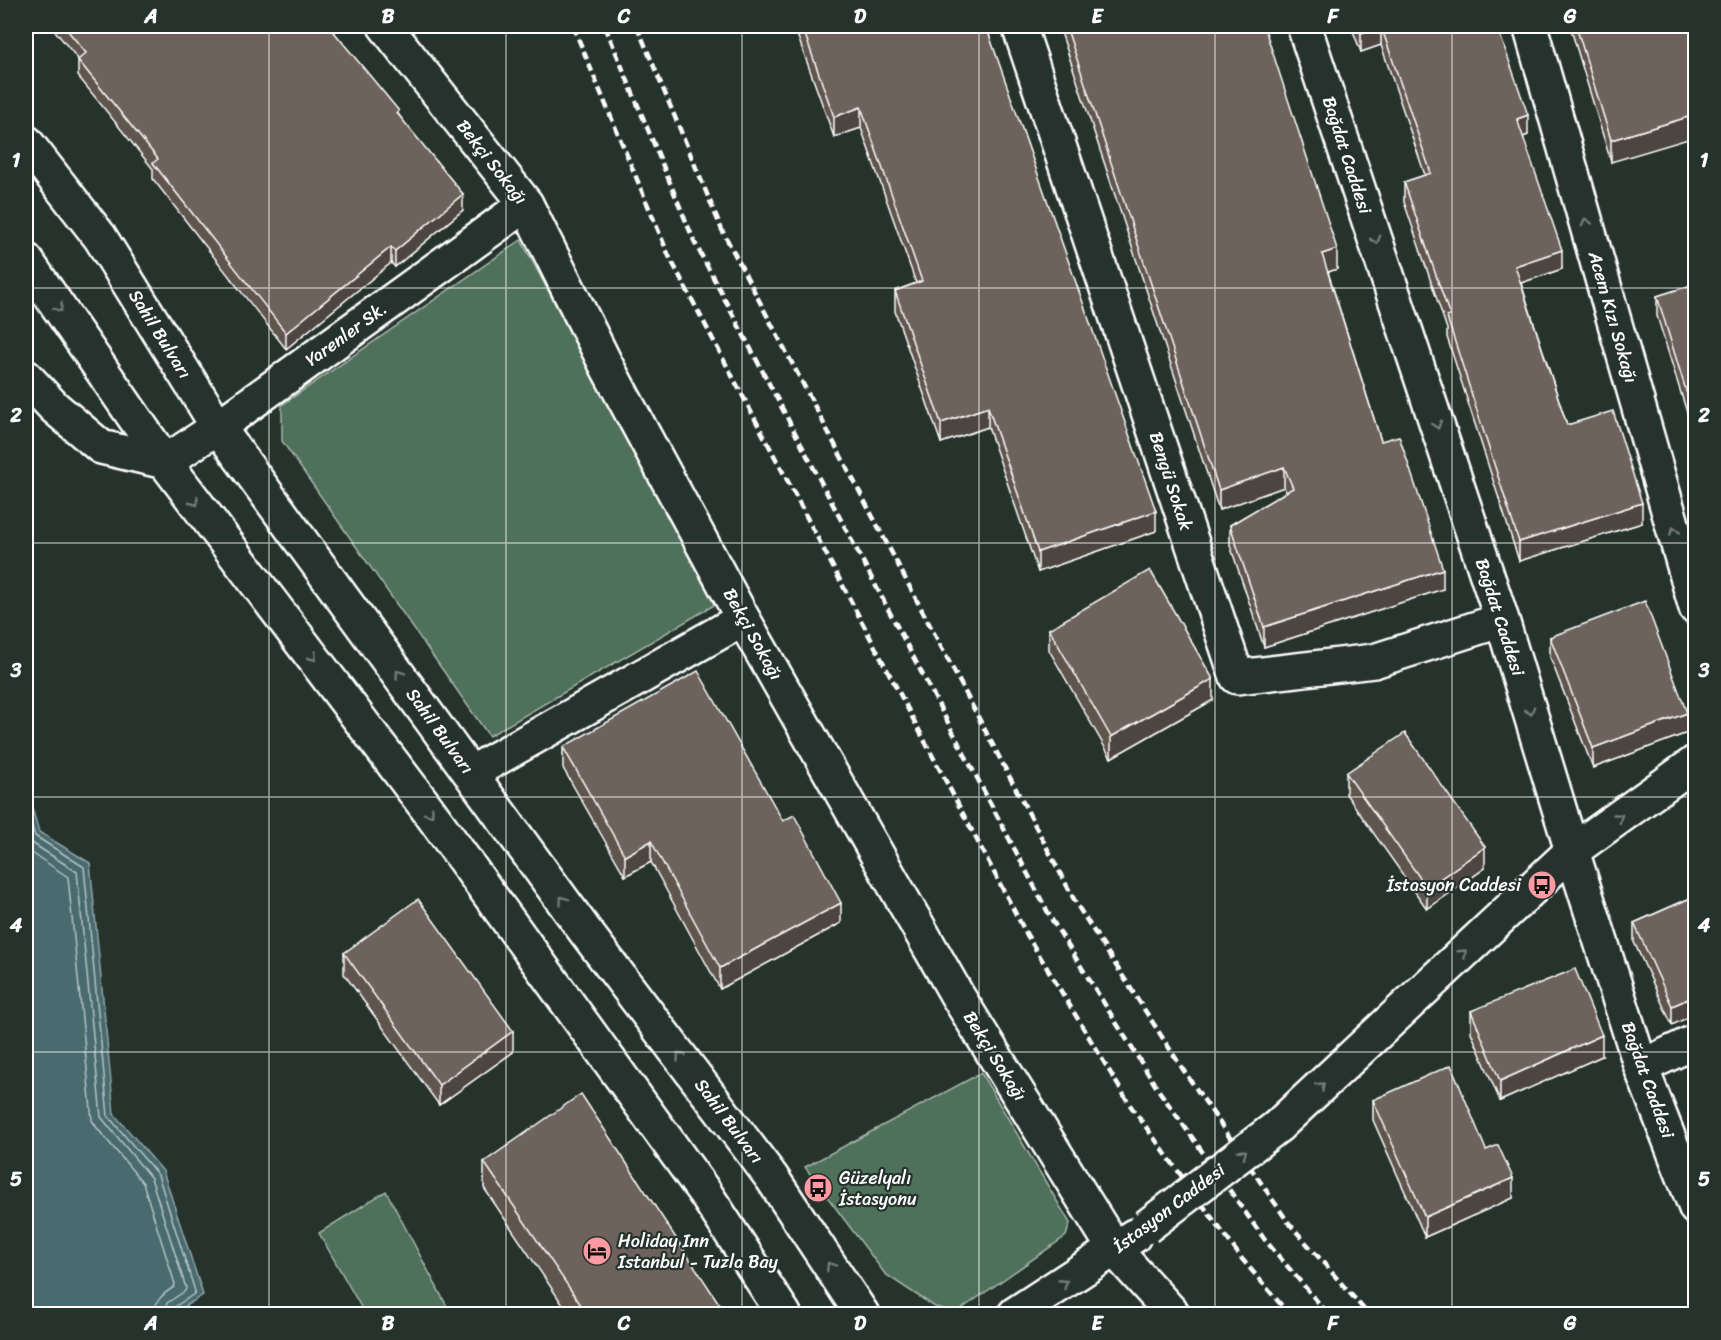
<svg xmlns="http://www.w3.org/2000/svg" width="1721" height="1340" font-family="Sriracha,sans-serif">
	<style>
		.green { fill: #4f705a; stroke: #a7b8ac; stroke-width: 1.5 }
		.water { fill: #486b6e; stroke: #91a6a8; stroke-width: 1.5 }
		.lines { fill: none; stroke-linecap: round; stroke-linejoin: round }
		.shore { stroke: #b6c4c5; stroke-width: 1.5 }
		.minor-casing { stroke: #fff; stroke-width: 38 }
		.highway-casing { stroke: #fff; stroke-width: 38 }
		.minor { stroke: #26332d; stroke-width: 33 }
		.highway { stroke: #26332d; stroke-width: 33 }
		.rail { stroke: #fff; stroke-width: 4.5; stroke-dasharray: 9 4.5; stroke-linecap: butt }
		.minor-bridge-casing { stroke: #fff; stroke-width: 38; stroke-linecap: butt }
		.minor-bridge { stroke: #26332d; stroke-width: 33 }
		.wall { fill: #5f544e; stroke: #fff; stroke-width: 1.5 }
		.shaded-wall { fill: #4d4540; stroke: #fff; stroke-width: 1.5 }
		.building { fill: #6e625b; stroke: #fff; stroke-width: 1.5 }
		.oneway { stroke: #727a76 }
		.grid { fill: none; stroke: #fff; stroke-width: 1.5; stroke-opacity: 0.55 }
		.labels { text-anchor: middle; stroke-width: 4.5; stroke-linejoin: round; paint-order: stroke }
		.street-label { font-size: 18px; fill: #fff; stroke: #26332d }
		.poi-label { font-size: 18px; fill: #fff; stroke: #26332d; text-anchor: start }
		.neatline { fill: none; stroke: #fff; stroke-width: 2 }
		.grid-label { font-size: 20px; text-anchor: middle; font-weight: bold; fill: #fff }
	</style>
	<rect width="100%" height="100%" fill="#26332d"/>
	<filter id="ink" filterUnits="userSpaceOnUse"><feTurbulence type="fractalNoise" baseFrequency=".0167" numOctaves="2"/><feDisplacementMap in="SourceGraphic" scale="12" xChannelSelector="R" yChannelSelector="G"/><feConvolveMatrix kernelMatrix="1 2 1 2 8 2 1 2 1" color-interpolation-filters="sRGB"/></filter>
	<g filter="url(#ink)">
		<!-- green -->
		<path class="green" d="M 521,240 L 716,604 L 489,736 L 282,441 L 282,405 Z
			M 981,1073 L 1070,1223 L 1066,1236 L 957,1312 L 935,1307 L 885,1274 L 805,1167 Z
			M 386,1191 L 451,1314 L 365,1314 L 319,1233 Z"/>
		<!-- water -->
		<path class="water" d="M 26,787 L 39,832 L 90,863 L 114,1114 L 163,1171 L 203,1295 L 173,1314 L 26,1314 Z"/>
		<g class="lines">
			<!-- shore -->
			<path class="shore" d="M 26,808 L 35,836 L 84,867 L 108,1116 L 158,1175 L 195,1291 L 194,1294 L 173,1308 L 171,1314
				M 26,833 L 32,843 L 77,872 L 101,1117 L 151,1178 L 186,1288 L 185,1291 L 167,1303 L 163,1314
				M 26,849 L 68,877 L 92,1120 L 97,1128 L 143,1183 L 175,1284 L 174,1287 C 163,1294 155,1300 154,1314"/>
			<!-- minor casing -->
			<g class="minor-casing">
				<path id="minor" d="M 385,26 L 526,204 L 607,367 L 743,619 L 957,995 L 1115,1250 L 1173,1314
					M 1019,26 L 1237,677 L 1374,661 L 1502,620
					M 1304,26 L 1502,620 L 1572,851 L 1641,1067 L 1696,1208
					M 1530,26 L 1696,608
					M 26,377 L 54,407 L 101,447 L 165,462 L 218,427 L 526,204
					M 471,773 L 743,619
					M 1641,1067 L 1696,1041
					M 1278,1126 L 1572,851 L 1696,762
					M 1015,1314 L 1134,1236"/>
			</g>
			<!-- highway casing -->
			<g class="highway-casing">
				<path id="highway" d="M 26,142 L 100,237 L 218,427 L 585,931 L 772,1178 L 862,1314
					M 26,260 L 165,462 L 426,807 L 705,1193 L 784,1314"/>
			</g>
			<!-- minor -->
			<use href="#minor" class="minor"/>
			<!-- highway -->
			<use href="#highway" class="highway"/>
			<!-- rail -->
			<path class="rail" d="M 573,26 L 669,256 L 1027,935 L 1130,1105 L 1242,1259 L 1289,1314
				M 605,26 L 695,243 L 1052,920 L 1157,1088 L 1265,1240 L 1328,1314
				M 637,26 L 722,230 L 1077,905 L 1184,1071 L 1288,1222 L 1368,1314"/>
			<!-- minor-bridge casing -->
			<g class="minor-bridge-casing">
				<path id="minor-bridge" d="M 1146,1227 L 1278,1126"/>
			</g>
			<!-- minor-bridge -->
			<use href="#minor-bridge" class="minor-bridge"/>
		</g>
		<!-- wall -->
		<path class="wall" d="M 51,26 L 329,26 L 399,115 L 463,210 L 395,267 L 391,263 L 286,349 L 153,179 L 153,169 L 78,76 L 78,59 Z
			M 794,26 L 986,26 L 1156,531 L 1038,572 L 988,427 L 941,443 L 895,311 L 895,291 L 916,283 L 861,128 L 834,137 Z
			M 1059,26 L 1264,26 L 1337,269 L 1328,272 L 1381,441 L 1443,589 L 1264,647 L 1230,545 L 1230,525 L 1286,492 L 1284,487 L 1219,510 Z
			M 1351,26 L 1497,26 L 1528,135 L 1523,137 L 1562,269 L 1521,283 L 1567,425 L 1642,523 L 1519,561 L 1447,337 L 1447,329 L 1404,202 L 1404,182 L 1425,175 L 1381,45 L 1361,52 Z
			M 1570,26 L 1695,26 L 1611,162 Z
			M 1695,284 L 1695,452 L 1694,447 L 1694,435 L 1657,316 L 1657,296 Z
			M 1049,629 L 1213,700 L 1111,758 L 1049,650 Z
			M 1550,637 L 1687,733 L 1593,768 L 1550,657 Z
			M 563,747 L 783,821 L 841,923 L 720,989 L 651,862 L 625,876 L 563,768 Z
			M 1346,773 L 1485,868 L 1427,909 L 1346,794 Z
			M 1695,896 L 1672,1025 L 1634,942 L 1634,923 Z
			M 344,953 L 513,1052 L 439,1105 L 344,974 Z
			M 1471,1011 L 1602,1056 L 1500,1101 L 1471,1032 Z
			M 1695,1068 L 1695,1101 L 1691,1090 L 1691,1070 Z
			M 1373,1100 L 1486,1150 L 1513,1198 L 1425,1237 L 1373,1120 Z
			M 484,1162 L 726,1314 L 569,1314 L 484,1188 Z"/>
		<!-- shaded-wall -->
		<path class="shaded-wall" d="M 1381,26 L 1381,45 L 1361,52 L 1361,33 Z
			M 861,107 L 861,128 L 834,137 L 834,117 Z
			M 1528,115 L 1528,135 L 1517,139 L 1517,119 Z
			M 1695,115 L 1695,137 L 1611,162 L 1611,140 Z
			M 463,194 L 463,210 L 395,267 L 395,251 Z
			M 391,247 L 391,263 L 286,349 L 286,333 Z
			M 1337,249 L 1337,269 L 1322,274 L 1322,254 Z
			M 1562,250 L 1562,269 L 1515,285 L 1515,266 Z
			M 988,407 L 988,427 L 941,443 L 941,423 Z
			M 1284,467 L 1284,487 L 1219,510 L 1219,490 Z
			M 1642,503 L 1642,523 L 1519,561 L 1519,542 Z
			M 1156,511 L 1156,531 L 1038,572 L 1038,552 Z
			M 1443,569 L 1443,589 L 1264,647 L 1264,627 Z
			M 1213,679 L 1213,700 L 1111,758 L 1111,737 Z
			M 1687,713 L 1687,733 L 1593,768 L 1593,748 Z
			M 651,841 L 651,862 L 625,876 L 625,856 Z
			M 1485,847 L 1485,868 L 1427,909 L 1427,888 Z
			M 841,903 L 841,923 L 720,989 L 720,968 Z
			M 1695,996 L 1695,1014 L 1672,1025 L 1672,1006 Z
			M 513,1031 L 513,1052 L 439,1105 L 439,1085 Z
			M 1602,1035 L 1602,1056 L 1500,1101 L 1500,1081 Z
			M 1513,1178 L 1513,1198 L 1425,1237 L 1425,1217 Z"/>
		<!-- building -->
		<path class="building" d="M 64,26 L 329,26 L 399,111 L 397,113 L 463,194 L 395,251 L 391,247 L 286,333 L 153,163 L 158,159 L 78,60 L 86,53 Z
			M 802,26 L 986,26 L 1156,511 L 1038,552 L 988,407 L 941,423 L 895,291 L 922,281 L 861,107 L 834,117 Z
			M 1066,26 L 1264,26 L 1337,249 L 1322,254 L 1381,441 L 1399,436 L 1443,569 L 1264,627 L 1230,525 L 1293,488 L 1284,467 L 1219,490 Z
			M 1358,26 L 1497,26 L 1528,115 L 1517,119 L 1562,250 L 1515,266 L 1567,425 L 1613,411 L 1642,503 L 1519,542 L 1447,317 L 1450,316 L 1404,182 L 1431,173 L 1381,26 L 1361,33 Z
			M 1576,26 L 1695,26 L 1695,115 L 1611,140 Z
			M 1695,284 L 1695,420 L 1657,296 Z
			M 1150,570 L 1213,679 L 1111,737 L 1049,629 Z
			M 1645,601 L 1687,713 L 1593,748 L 1550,637 Z
			M 698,671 L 783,821 L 794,815 L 841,903 L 720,968 L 651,841 L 625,856 L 563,747 Z
			M 1405,733 L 1485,847 L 1427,888 L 1346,773 Z
			M 1695,896 L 1695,996 L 1672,1006 L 1634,923 Z
			M 418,899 L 513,1031 L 439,1085 L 344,953 Z
			M 1575,969 L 1602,1035 L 1500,1081 L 1471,1011 Z
			M 1451,1065 L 1486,1150 L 1498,1145 L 1513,1178 L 1425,1217 L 1373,1100 Z
			M 1695,1068 L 1695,1080 L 1691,1070 Z
			M 581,1094 L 726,1314 L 587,1314 L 484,1162 Z
			M 1111,1310 L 1115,1314 L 1103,1314 Z"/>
		<!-- one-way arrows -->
		<defs><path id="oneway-chevron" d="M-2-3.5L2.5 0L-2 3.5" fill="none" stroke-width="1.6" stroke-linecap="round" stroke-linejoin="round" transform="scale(1.5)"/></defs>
		<g class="oneway">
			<use href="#oneway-chevron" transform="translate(1586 222) rotate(-106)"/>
			<use href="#oneway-chevron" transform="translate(1376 240) rotate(72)"/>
			<use href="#oneway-chevron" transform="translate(59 308) rotate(56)"/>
			<use href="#oneway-chevron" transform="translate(1437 425) rotate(72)"/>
			<use href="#oneway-chevron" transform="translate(195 502) rotate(53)"/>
			<use href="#oneway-chevron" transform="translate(1674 531) rotate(-106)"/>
			<use href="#oneway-chevron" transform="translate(313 657) rotate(53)"/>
			<use href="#oneway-chevron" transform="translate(399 674) rotate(-126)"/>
			<use href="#oneway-chevron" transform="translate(1530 711) rotate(73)"/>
			<use href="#oneway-chevron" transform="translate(430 813) rotate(54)"/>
			<use href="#oneway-chevron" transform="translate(1619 817) rotate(-36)"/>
			<use href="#oneway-chevron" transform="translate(563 900) rotate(-126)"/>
			<use href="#oneway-chevron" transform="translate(1463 953) rotate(-43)"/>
			<use href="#oneway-chevron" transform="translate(680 1056) rotate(-127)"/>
			<use href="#oneway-chevron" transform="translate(1321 1086) rotate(-43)"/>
			<use href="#oneway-chevron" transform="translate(1243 1153) rotate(-38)"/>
			<use href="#oneway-chevron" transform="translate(830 1266) rotate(-123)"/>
			<use href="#oneway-chevron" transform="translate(1064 1283) rotate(-33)"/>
		</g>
	</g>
	<!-- grid -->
	<path class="grid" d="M 269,26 L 269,1314M 506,26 L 506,1314M 742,26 L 742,1314M 979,26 L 979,1314M 1215,26 L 1215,1314M 1452,26 L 1452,1314M 26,288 L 1696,288M 26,543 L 1696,543M 26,797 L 1696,797M 26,1052 L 1696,1052"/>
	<!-- icons -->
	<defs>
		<g id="bus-disc" transform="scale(1.5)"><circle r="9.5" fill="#ff9aa2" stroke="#26332d"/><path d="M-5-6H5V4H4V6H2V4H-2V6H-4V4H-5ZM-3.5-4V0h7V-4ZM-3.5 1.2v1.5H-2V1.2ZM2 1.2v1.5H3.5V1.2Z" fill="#111"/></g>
		<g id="hotel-disc" transform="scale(1.5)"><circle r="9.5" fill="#ff9aa2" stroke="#26332d"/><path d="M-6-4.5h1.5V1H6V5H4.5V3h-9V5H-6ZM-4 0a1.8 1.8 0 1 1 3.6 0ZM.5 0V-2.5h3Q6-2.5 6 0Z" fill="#111"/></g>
	</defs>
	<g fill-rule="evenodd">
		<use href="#bus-disc" x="1542" y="885"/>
		<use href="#bus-disc" x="818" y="1188"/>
		<use href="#hotel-disc" x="597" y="1251"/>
	</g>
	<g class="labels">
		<!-- street labels -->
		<g class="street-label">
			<text transform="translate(1347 155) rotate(72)" y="6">Bağdat Caddesi</text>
			<text transform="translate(492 162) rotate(52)" y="6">Bekçi Sokağı</text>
			<text transform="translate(1613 317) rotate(74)" y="6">Acem Kızı Sokağı</text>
			<text transform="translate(160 334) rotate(58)" y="6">Sahil Bulvarı</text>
			<text transform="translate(346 334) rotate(-36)" y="6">Yarenler Sk.</text>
			<text transform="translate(1171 481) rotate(72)" y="6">Bengü Sokak</text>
			<text transform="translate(1500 617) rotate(72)" y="6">Bağdat Caddesi</text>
			<text transform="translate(753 634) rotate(61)" y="6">Bekçi Sokağı</text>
			<text transform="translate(440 731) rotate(54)" y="6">Sahil Bulvarı</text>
			<text transform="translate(995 1056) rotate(58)" y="6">Bekçi Sokağı</text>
			<text transform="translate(1648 1080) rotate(70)" y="6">Bağdat Caddesi</text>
			<text transform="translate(729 1121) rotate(53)" y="6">Sahil Bulvarı</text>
			<text transform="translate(1169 1208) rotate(-37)" y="6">İstasyon Caddesi</text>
		</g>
		<!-- poi labels -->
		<g class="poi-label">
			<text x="1521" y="891" text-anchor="end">İstasyon Caddesi</text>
			<text x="839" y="1184">Güzelyalı<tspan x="839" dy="21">İstasyonu</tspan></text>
			<text x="618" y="1247">Holiday Inn<tspan x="618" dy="21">Istanbul - Tuzla Bay</tspan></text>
		</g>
	</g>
	<!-- margin -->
	<rect width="1721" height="1340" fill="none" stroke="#26332d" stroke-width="66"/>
	<rect x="33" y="33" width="1655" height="1274" class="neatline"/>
	<g class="grid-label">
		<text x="151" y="23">A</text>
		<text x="388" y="23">B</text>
		<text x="624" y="23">C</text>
		<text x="860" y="23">D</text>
		<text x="1097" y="23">E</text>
		<text x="1333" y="23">F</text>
		<text x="1570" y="23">G</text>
		<text x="16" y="167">1</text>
		<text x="1704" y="167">1</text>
		<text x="16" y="422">2</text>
		<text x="1704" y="422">2</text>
		<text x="16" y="677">3</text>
		<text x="1704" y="677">3</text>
		<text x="16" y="932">4</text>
		<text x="1704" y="932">4</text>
		<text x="16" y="1186">5</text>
		<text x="1704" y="1186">5</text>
		<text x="151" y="1330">A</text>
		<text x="388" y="1330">B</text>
		<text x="624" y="1330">C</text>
		<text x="860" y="1330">D</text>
		<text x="1097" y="1330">E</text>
		<text x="1333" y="1330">F</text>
		<text x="1570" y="1330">G</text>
	</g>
</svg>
